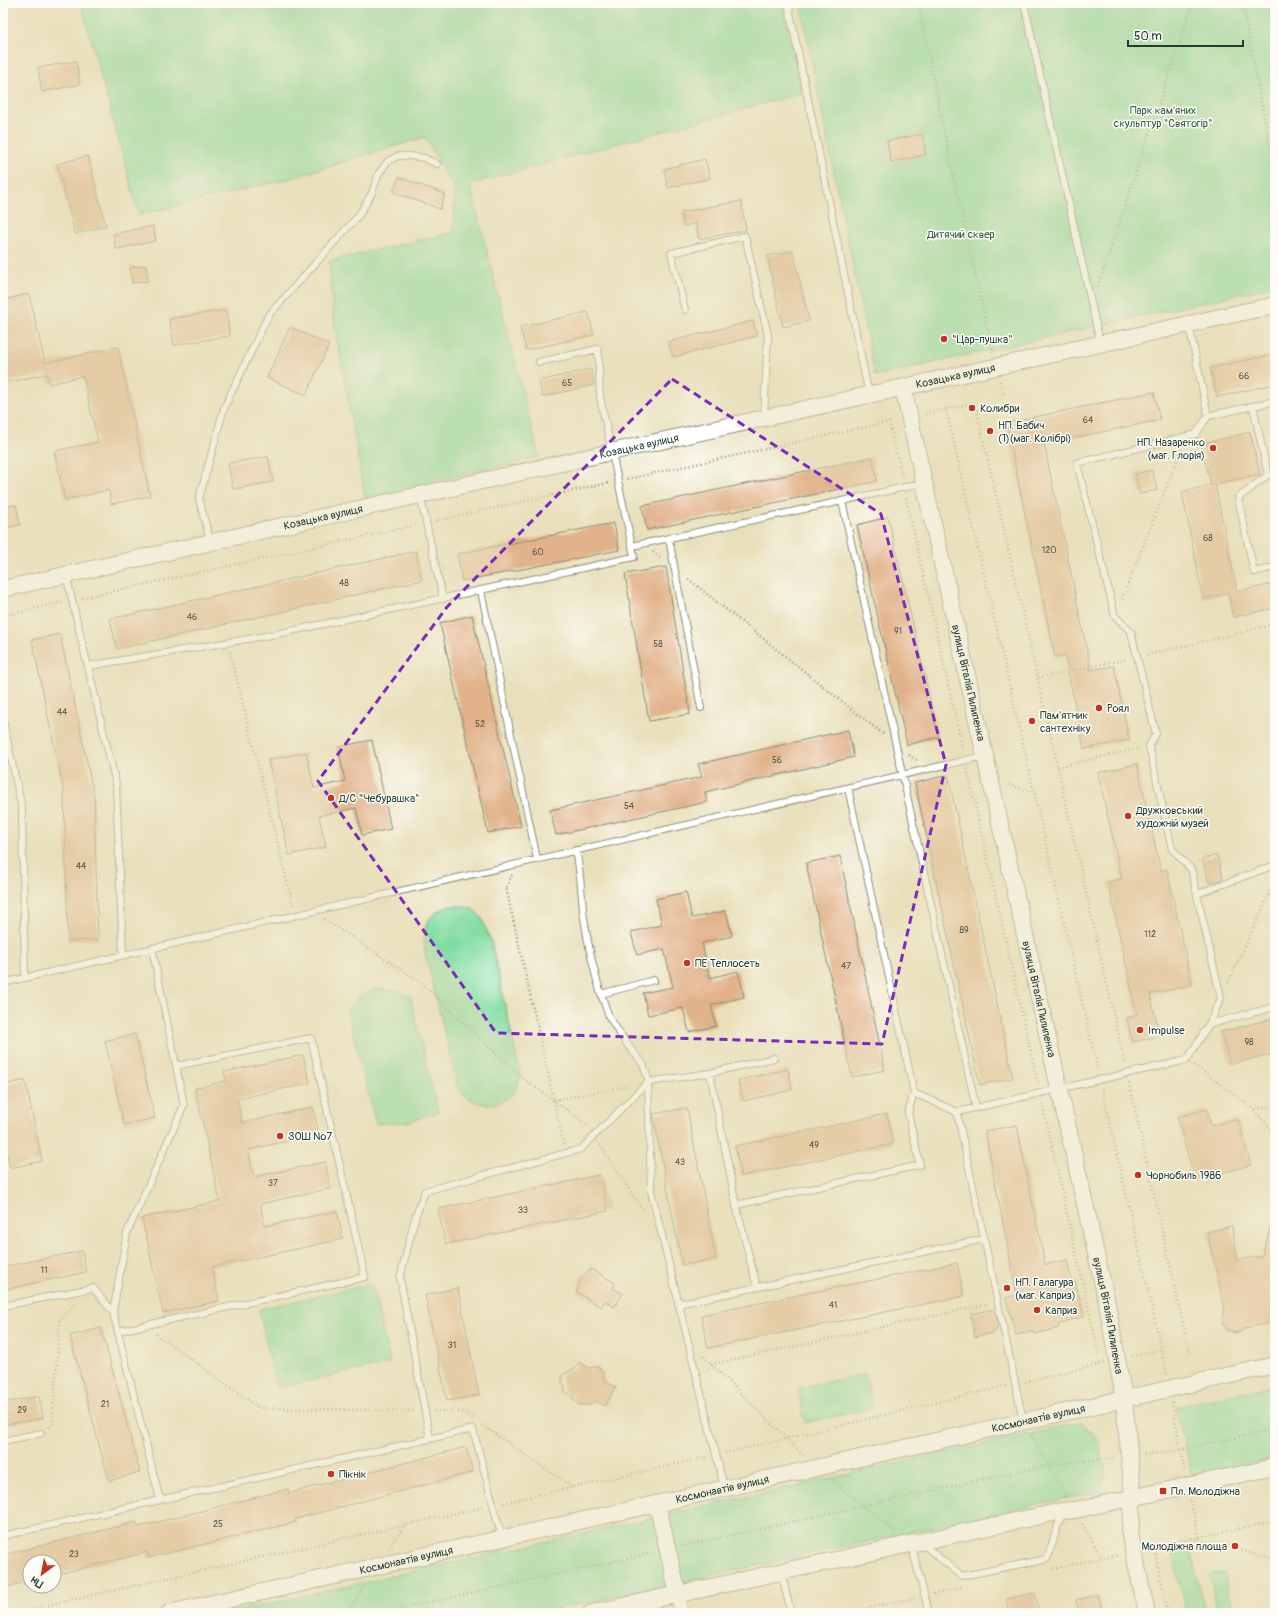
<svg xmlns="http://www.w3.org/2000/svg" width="1278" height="1616" font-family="Pangolin,sans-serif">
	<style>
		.green { fill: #83dda3; stroke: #518d6c }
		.building { fill: #e2b38b }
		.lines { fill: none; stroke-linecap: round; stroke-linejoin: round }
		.service-casing { stroke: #848e78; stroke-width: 8 }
		.minor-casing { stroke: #848e78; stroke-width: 14 }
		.tertiary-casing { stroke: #848e78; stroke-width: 18 }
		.path { stroke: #848e78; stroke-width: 2.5; stroke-dasharray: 1 3; stroke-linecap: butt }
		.service { stroke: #fff; stroke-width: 6 }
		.minor { stroke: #fff; stroke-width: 13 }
		.tertiary { stroke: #fff; stroke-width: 16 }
		.marked { fill: none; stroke: #7b2cbf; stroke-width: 3; stroke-dasharray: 8 5; stroke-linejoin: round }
		.poi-dot { fill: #c8321e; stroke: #fdfcf7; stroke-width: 1.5 }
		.labels { text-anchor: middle; stroke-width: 3; stroke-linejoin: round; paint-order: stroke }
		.number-label { font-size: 9px; fill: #505a4a }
		.park-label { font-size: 11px; fill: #335d4a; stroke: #fdfcf7 }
		.poi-label { font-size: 11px; fill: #1f3d34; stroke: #fdfcf7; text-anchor: start }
		.street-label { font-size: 11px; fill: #1f3d34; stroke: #fdfcf7 }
	</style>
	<rect width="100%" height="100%" fill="#fdfcf7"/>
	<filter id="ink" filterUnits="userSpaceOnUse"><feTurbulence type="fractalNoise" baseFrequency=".025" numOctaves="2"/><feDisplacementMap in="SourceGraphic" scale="8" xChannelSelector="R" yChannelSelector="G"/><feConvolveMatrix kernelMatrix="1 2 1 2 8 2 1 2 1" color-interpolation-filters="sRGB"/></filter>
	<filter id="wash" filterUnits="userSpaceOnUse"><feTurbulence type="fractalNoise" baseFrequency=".012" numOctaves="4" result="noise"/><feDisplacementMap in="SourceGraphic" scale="16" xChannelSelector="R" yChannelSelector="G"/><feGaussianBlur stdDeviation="0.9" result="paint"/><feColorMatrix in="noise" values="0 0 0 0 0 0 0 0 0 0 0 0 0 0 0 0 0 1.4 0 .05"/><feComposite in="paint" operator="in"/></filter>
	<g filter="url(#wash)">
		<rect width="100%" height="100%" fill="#e9e0bb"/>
		<!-- green -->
		<path class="green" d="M 81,3 L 783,3 L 802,93 L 470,184 L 539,457 L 365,498 L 333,316 L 329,261 L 454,232 L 454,189 L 425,137 L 292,178 L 139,215 Z
			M 800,3 L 1275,3 L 1275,286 L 875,376 Z
			M 450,906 L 462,906 L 473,909 L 481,917 L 491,941 L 521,1077 C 518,1084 515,1093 508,1098 C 490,1110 469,1104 458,1088 L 425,953 C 423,928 424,915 450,906 Z
			M 375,989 L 394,990 L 410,996 L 438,1112 L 408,1122 L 376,1124 L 347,1009 L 359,997 Z
			M 372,1284 L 390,1363 L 276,1388 L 259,1309 Z
			M 865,1374 L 873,1408 L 805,1423 L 798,1388 Z
			M 1275,1385 L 1275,1458 L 1192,1477 L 1176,1407 Z
			M 1082,1422 L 1098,1440 L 1106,1473 L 1101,1491 L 539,1613 L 227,1613 Z
			M 1190,1548 L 1206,1613 L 1186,1613 L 1172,1552 Z
			M 1209,1573 L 1224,1573 L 1233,1613 L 1218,1613 Z"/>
		<g id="blocks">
			<!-- building -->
			<path class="building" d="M 76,61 L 80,84 L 42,92 L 38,68 Z
				M 922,134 L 926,155 L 891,162 L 887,141 Z
				M 88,156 L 106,226 L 75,234 L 57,164 Z
				M 705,159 L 710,178 L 668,188 L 664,169 Z
				M 399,177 L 445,194 L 440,209 L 393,192 Z
				M 741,201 L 746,230 L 699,239 L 696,223 L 684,226 L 681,212 Z
				M 153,226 L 156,241 L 116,249 L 113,234 Z
				M 793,251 L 809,321 L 783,327 L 767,256 Z
				M 146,266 L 148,281 L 132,283 L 130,267 Z
				M 29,294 L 45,363 L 118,347 L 150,496 L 111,504 L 109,490 L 65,500 L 54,451 L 98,442 L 83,376 L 49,384 L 47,374 L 3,383 L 3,300 Z
				M 226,310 L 230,336 L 174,345 L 169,319 Z
				M 588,312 L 594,335 L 526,350 L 520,327 Z
				M 753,321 L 757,336 L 673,357 L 668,342 Z
				M 290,327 L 329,345 L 306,395 L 267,378 Z
				M 1275,354 L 1275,384 L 1217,397 L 1210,368 Z
				M 591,369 L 594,385 L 542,397 L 539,381 Z
				M 1154,392 L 1160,420 L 1044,444 L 1091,670 L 1114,666 L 1129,740 L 1084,749 L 1065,655 L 1055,657 L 1006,423 Z
				M 1250,432 L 1260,474 L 1215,484 L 1237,591 L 1275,584 L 1275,608 L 1233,617 L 1228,593 L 1203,599 L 1182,492 L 1211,485 L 1201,444 Z
				M 268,457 L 273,482 L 233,489 L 228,463 Z
				M 872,457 L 877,481 L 647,530 L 642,506 Z
				M 1152,470 L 1157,490 L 1140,494 L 1135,474 Z
				M 16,505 L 20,525 L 3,528 L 3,507 Z
				M 888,517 L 939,737 L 907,745 L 857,525 Z
				M 614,523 L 619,550 L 462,581 L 457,554 Z
				M 416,551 L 422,580 L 117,649 L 110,619 Z
				M 666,567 L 690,714 L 649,721 L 625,574 Z
				M 472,615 L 521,826 L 488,833 L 440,623 Z
				M 60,634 L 94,796 L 98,940 L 68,941 L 64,793 L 32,640 Z
				M 848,730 L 854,757 L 705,792 L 707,802 L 556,835 L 550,810 L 702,777 L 698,764 Z
				M 372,740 L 391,829 L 362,835 L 356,808 L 319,816 L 326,847 L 289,855 L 268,760 L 306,752 L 314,788 L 345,781 L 338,747 Z
				M 1137,764 L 1161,871 L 1167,869 L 1192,985 L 1150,994 L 1160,1036 L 1132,1042 L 1127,1018 L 1137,1015 L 1108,882 L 1122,879 L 1098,773 Z
				M 948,775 L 1013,1078 L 980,1085 L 915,783 Z
				M 1217,855 L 1223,879 L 1209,883 L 1202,859 Z
				M 840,856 L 885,1070 L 852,1077 L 806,863 Z
				M 686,892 L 692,918 L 726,911 L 732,936 L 702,943 L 710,978 L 738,971 L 744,997 L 711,1005 L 716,1026 L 689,1032 L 683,1008 L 648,1015 L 643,993 L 673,987 L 664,949 L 637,955 L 631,932 L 662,925 L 656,899 Z
				M 1275,1018 L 1275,1053 L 1230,1064 L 1221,1032 Z
				M 135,1034 L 155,1118 L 124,1125 L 105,1041 Z
				M 303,1055 L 310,1083 L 237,1099 L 242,1123 L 313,1107 L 319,1134 L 248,1150 L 254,1177 L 325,1162 L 331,1188 L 260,1204 L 265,1226 L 337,1211 L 343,1239 L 212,1267 L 219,1301 L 163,1313 L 142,1218 L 220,1201 L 195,1088 L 226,1081 L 224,1072 Z
				M 788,1069 L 792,1090 L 743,1101 L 738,1080 Z
				M 25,1080 L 42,1161 L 10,1168 L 3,1135 L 3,1085 Z
				M 687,1108 L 716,1259 L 682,1265 L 653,1114 Z
				M 1207,1109 L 1211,1126 L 1238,1119 L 1251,1165 L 1195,1180 L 1177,1117 Z
				M 887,1114 L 893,1144 L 741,1176 L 735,1146 Z
				M 1017,1125 L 1045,1265 L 1067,1260 L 1072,1282 L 1075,1281 L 1084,1317 L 1067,1321 L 1067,1322 L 1058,1325 L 1059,1328 L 1035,1334 L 1034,1331 L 1016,1335 L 1006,1298 L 1017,1295 L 985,1131 Z
				M 600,1175 L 608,1211 L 446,1244 L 438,1209 Z
				M 1272,1223 L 1275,1224 L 1275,1322 L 1245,1328 L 1237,1333 L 1227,1330 L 1222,1322 L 1225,1310 L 1207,1232 L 1232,1226 L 1238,1260 L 1262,1256 Z
				M 82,1251 L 86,1272 L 3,1290 L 3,1267 Z
				M 957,1263 L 964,1296 L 708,1348 L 701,1315 Z
				M 591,1269 L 615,1283 L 613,1288 L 623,1294 L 614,1307 L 605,1301 L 601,1307 L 577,1292 L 580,1279 Z
				M 458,1288 L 479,1395 L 447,1401 L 425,1295 Z
				M 995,1309 L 998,1325 L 995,1332 L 975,1337 L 971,1314 Z
				M 101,1328 L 140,1472 L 109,1481 L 70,1336 Z
				M 579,1362 L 588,1368 L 598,1367 L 603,1373 L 605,1382 L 616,1387 L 605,1406 L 596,1401 L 588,1405 L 579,1405 L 573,1400 L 573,1396 L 564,1391 L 565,1388 L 562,1383 L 562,1375 L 576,1368 Z
				M 39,1396 L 43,1418 L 3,1425 L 3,1403 Z
				M 466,1447 L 473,1472 L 295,1519 L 296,1522 L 148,1558 L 147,1552 L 54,1575 L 54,1562 L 30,1562 L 30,1581 L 3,1588 L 3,1555 L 137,1522 L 138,1527 L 288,1489 L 289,1493 Z
				M 1035,1593 L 1039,1613 L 1009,1613 L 1006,1599 Z
				M 1098,1595 L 1103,1613 L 1079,1613 L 1076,1600 Z"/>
		</g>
	</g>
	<g filter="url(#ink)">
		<use href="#blocks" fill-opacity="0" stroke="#848e78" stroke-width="1"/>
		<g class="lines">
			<!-- service casing -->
			<g class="service-casing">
				<path id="service" d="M 788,3 L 869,395
					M 1024,3 L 1100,343
					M 685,310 L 671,253 L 745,236 L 768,335 L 764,417
					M 1189,325 L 1208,416 L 1196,434 L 1077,463 L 1115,616 L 1131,632 L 1156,734 L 1149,746 L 1172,849 L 1191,869 L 1221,998 L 1209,1024
					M 539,362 L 598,349 L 600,397 L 632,546 L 842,501 L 976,1108
					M 1253,406 L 1275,401
					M 1208,416 L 1253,406 L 1268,475 L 1238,498 L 1254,572 L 1275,567
					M 420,495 L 443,599
					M 842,501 L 923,483
					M 669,539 L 701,708
					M 210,541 L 199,499 L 224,408 L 268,316 L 359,215 L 372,193 L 379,173 L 388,161 L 398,156 L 410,156 L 424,158 L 437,164
					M 66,575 L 116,784 L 123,955
					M 481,591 L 537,859
					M 88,666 L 277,634 L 634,557 L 632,546
					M 3,720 L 22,809 L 25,978
					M 848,788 L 914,1093 L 957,1112 L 1023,1420
					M 576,850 C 581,873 581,895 584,918 C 588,944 593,969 601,994
					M 1197,894 L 1275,865
					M 152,948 L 184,1105 L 127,1233 L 113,1312 L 160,1500 L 473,1429 L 502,1538
					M 3,983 L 984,756
					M 710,1073 L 736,1205 L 757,1287
					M 649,1082 L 643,1064 L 626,1043 L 609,1017 L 601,994 L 654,980
					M 957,1112 L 1187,1060 L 1209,1024 L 1275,1007
					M 736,1205 L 920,1165 L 908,1113 L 914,1093
					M 678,1304 L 984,1239
					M 3,1306 L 93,1288 L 113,1312
					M 119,1331 L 365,1277 L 311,1038 L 176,1066
					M 430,1439 L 400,1278 L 415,1218 L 425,1191 L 581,1149 L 648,1082
					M 3,1441 L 41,1433
					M 724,1487 L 651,1191 L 648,1082 L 710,1073 L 774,1058
					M 3,1536 L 160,1500
					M 921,1543 L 962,1576 L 1047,1559 L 1062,1513
					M 911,1544 L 929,1613
					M 781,1572 L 791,1613"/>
			</g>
			<!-- minor casing -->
			<g class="minor-casing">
				<path id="minor" d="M 678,1594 L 681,1613"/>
			</g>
			<!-- tertiary casing -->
			<g class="tertiary-casing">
				<g id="tertiary">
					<path id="s1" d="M 903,388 L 1107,1303 L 1124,1399 L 1133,1497 L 1130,1535 L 1147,1613"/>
					<path id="s2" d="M 3,589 L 611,452 L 1275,305"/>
					<path d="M 657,1504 L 678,1594"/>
					<path id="s3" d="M 169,1613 L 1275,1365"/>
					<path d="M 591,1613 L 1062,1511 L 1075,1510 L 1275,1467"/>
				</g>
			</g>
			<!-- path -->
			<path class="path" d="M 918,3 L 952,170 L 993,353
				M 1242,3 L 1275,173
				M 1098,286 L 1193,3
				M 1000,381 L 1004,396
				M 946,409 L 975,403 L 1125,1064
				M 925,414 L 946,409 L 1098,1070
				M 627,479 L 889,422 L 902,477
				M 906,498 L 963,750
				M 435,521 L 608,483
				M 653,552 L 662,559
				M 688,579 L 883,734
				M 82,598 L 417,525
				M 1122,599 L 1182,448
				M 3,616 L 63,602
				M 230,652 L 293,905
				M 1147,655 L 1275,624
				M 1038,678 L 1127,659
				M 909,755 L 918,761
				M 1058,767 L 1140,748
				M 967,769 L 1038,1084
				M 1008,785 L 1035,792
				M 512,875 L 506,888 L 564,1145
				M 324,919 L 419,981 L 521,1077 L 585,1123 L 588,1127
				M 1228,983 L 1275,882
				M 1194,1065 L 1254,1109 L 1275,1106
				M 1129,1083 L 1190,1355
				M 1102,1088 L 1167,1374
				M 554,1100 L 628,1086
				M 1042,1103 L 1099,1355
				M 1254,1110 L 1275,1134
				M 600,1145 L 644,1212
				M 156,1334 L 259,1408 L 415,1411
				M 703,1356 L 803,1455
				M 1132,1356 L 1162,1349
				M 706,1371 L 713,1364 L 989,1304
				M 1025,1382 L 1104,1363
				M 1172,1402 L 1185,1472
				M 434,1411 L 464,1412 L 473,1418
				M 482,1425 L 572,1487
				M 49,1427 L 52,1425 L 60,1320 L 77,1302
				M 1031,1435 L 1066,1495
				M 1184,1449 L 1275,1429
				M 725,1453 L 1006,1386
				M 1144,1455 L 1185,1449
				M 832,1480 L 895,1532
				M 1191,1501 L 1199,1537
				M 503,1503 L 707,1457
				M 1082,1524 L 1102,1558
				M 1195,1539 L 1275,1559
				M 682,1546 L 1048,1465 L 1115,1458
				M 1154,1547 L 1168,1613
				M 389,1548 L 404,1526
				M 1149,1548 L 1275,1521
				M 1053,1569 L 1118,1555
				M 933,1594 L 964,1587
				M 13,1613 L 484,1507
				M 347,1613 L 366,1584
				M 381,1613 L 653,1553
				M 843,1613 L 915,1598"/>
			<!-- service -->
			<use href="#service" class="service"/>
			<!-- minor -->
			<use href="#minor" class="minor"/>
			<!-- tertiary -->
			<use href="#tertiary" class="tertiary"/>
		</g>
	</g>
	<!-- marked area -->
	<path d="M0 0H1278V1616H0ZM 672,379 L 881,514 L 946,765 L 882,1044 L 496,1033 L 318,781 L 447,607 Z" fill="#e9e0bb" fill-opacity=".55" fill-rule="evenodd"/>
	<path class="marked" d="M 672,379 L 881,514 L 946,765 L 882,1044 L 496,1033 L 318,781 L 447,607 Z"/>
	<!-- markers -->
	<g class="poi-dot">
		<circle cx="944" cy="339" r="4"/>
		<circle cx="972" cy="408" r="4"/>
		<circle cx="990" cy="431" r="4"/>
		<circle cx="1213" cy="448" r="4"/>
		<circle cx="1099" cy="708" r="4"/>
		<circle cx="1032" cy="721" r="4"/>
		<circle cx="331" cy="798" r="4"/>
		<circle cx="1128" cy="816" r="4"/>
		<circle cx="687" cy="963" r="4"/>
		<circle cx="1140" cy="1030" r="4"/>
		<circle cx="280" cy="1136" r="4"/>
		<circle cx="1138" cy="1175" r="4"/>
		<circle cx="1007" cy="1288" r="4"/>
		<circle cx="1037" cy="1310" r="4"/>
		<circle cx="331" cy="1474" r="4"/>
		<rect x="1159" y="1487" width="8" height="8" rx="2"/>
		<circle cx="1235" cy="1546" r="4"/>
	</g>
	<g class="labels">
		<!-- number labels -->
		<g class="number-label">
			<text x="1244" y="379">66</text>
			<text x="567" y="386">65</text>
			<text x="1088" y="423">64</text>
			<text x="1208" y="541">68</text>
			<text x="1049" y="553">120</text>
			<text x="538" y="555">60</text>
			<text x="344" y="586">48</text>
			<text x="192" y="620">46</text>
			<text x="898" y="634">91</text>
			<text x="658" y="647">58</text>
			<text x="62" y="715">44</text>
			<text x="480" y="727">52</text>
			<text x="777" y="763">56</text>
			<text x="629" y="809">54</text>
			<text x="81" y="869">44</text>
			<text x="964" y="933">89</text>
			<text x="1150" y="937">112</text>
			<text x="846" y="969">47</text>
			<text x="1249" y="1045">98</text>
			<text x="814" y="1148">49</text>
			<text x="680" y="1165">43</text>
			<text x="273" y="1186">37</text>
			<text x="523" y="1213">33</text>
			<text x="44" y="1273">11</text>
			<text x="833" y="1308">41</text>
			<text x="452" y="1348">31</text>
			<text x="105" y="1407">21</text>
			<text x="22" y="1413">29</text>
			<text x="218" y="1527">25</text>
			<text x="74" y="1557">23</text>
		</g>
		<!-- park labels -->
		<g class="park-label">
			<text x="1163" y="114">Парк кам'яних<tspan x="1163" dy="13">скульптур "Святогір"</tspan></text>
			<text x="961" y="238">Дитячий сквер</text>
		</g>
		<!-- poi labels -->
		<g class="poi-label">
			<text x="952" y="343">"Цар-пушка"</text>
			<text x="980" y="412">Колибри</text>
			<text x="998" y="429">НП. Бабич<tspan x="998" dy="13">(1)(маг. Колібрі)</tspan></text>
			<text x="1205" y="446" text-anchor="end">НП. Назаренко<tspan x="1205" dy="13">(маг. Глорія)</tspan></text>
			<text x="1107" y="712">Роял</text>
			<text x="1040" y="719">Пам'ятник<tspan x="1040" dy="13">сантехніку</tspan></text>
			<text x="339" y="802">Д/С "Чебурашка"</text>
			<text x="1136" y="814">Дружковський<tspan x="1136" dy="13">художній музей</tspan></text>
			<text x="695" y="967">ПЕ Теплосеть</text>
			<text x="1148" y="1034">Impulse</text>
			<text x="288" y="1140">ЗОШ №7</text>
			<text x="1146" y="1179">Чорнобиль 1986</text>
			<text x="1015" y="1286">НП. Галагура<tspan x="1015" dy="13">(маг. Каприз)</tspan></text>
			<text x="1045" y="1314">Каприз</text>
			<text x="339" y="1478">Пікнік</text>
			<text x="1171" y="1495">Пл. Молодіжна</text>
			<text x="1227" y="1550" text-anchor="end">Молодіжна площа</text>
		</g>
		<!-- street labels -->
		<g class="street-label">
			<text dy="4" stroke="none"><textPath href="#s2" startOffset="976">Козацька вулиця</textPath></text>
			<text dy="4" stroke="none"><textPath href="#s2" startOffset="652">Козацька вулиця</textPath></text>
			<text dy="4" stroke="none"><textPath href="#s2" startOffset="328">Козацька вулиця</textPath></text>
			<text dy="4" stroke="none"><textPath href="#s1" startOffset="302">вулиця Віталія Пилипенка</textPath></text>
			<text dy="4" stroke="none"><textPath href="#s1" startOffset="626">вулиця Віталія Пилипенка</textPath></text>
			<text dy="4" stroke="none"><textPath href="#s1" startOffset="950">вулиця Віталія Пилипенка</textPath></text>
			<text dy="4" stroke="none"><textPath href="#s3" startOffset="891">Космонавтів вулиця</textPath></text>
			<text dy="4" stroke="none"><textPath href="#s3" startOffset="567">Космонавтів вулиця</textPath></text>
			<text dy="4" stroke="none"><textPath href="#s3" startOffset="243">Космонавтів вулиця</textPath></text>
		</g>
	</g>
	<!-- margin -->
	<rect width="1278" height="1616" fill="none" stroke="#fdfcf7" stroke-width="16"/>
	<!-- north arrow -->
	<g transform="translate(42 1574) rotate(212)"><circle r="19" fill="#fdfcf7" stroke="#a4b0a9"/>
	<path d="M0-3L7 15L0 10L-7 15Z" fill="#c8321e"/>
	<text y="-6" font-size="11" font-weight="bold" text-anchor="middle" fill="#1f3d34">Пн</text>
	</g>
	<!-- scale -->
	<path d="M1128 40v6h115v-6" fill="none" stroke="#1f3d34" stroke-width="2"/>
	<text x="1134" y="40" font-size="12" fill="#1f3d34" stroke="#fdfcf7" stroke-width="3" paint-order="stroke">50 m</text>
</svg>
